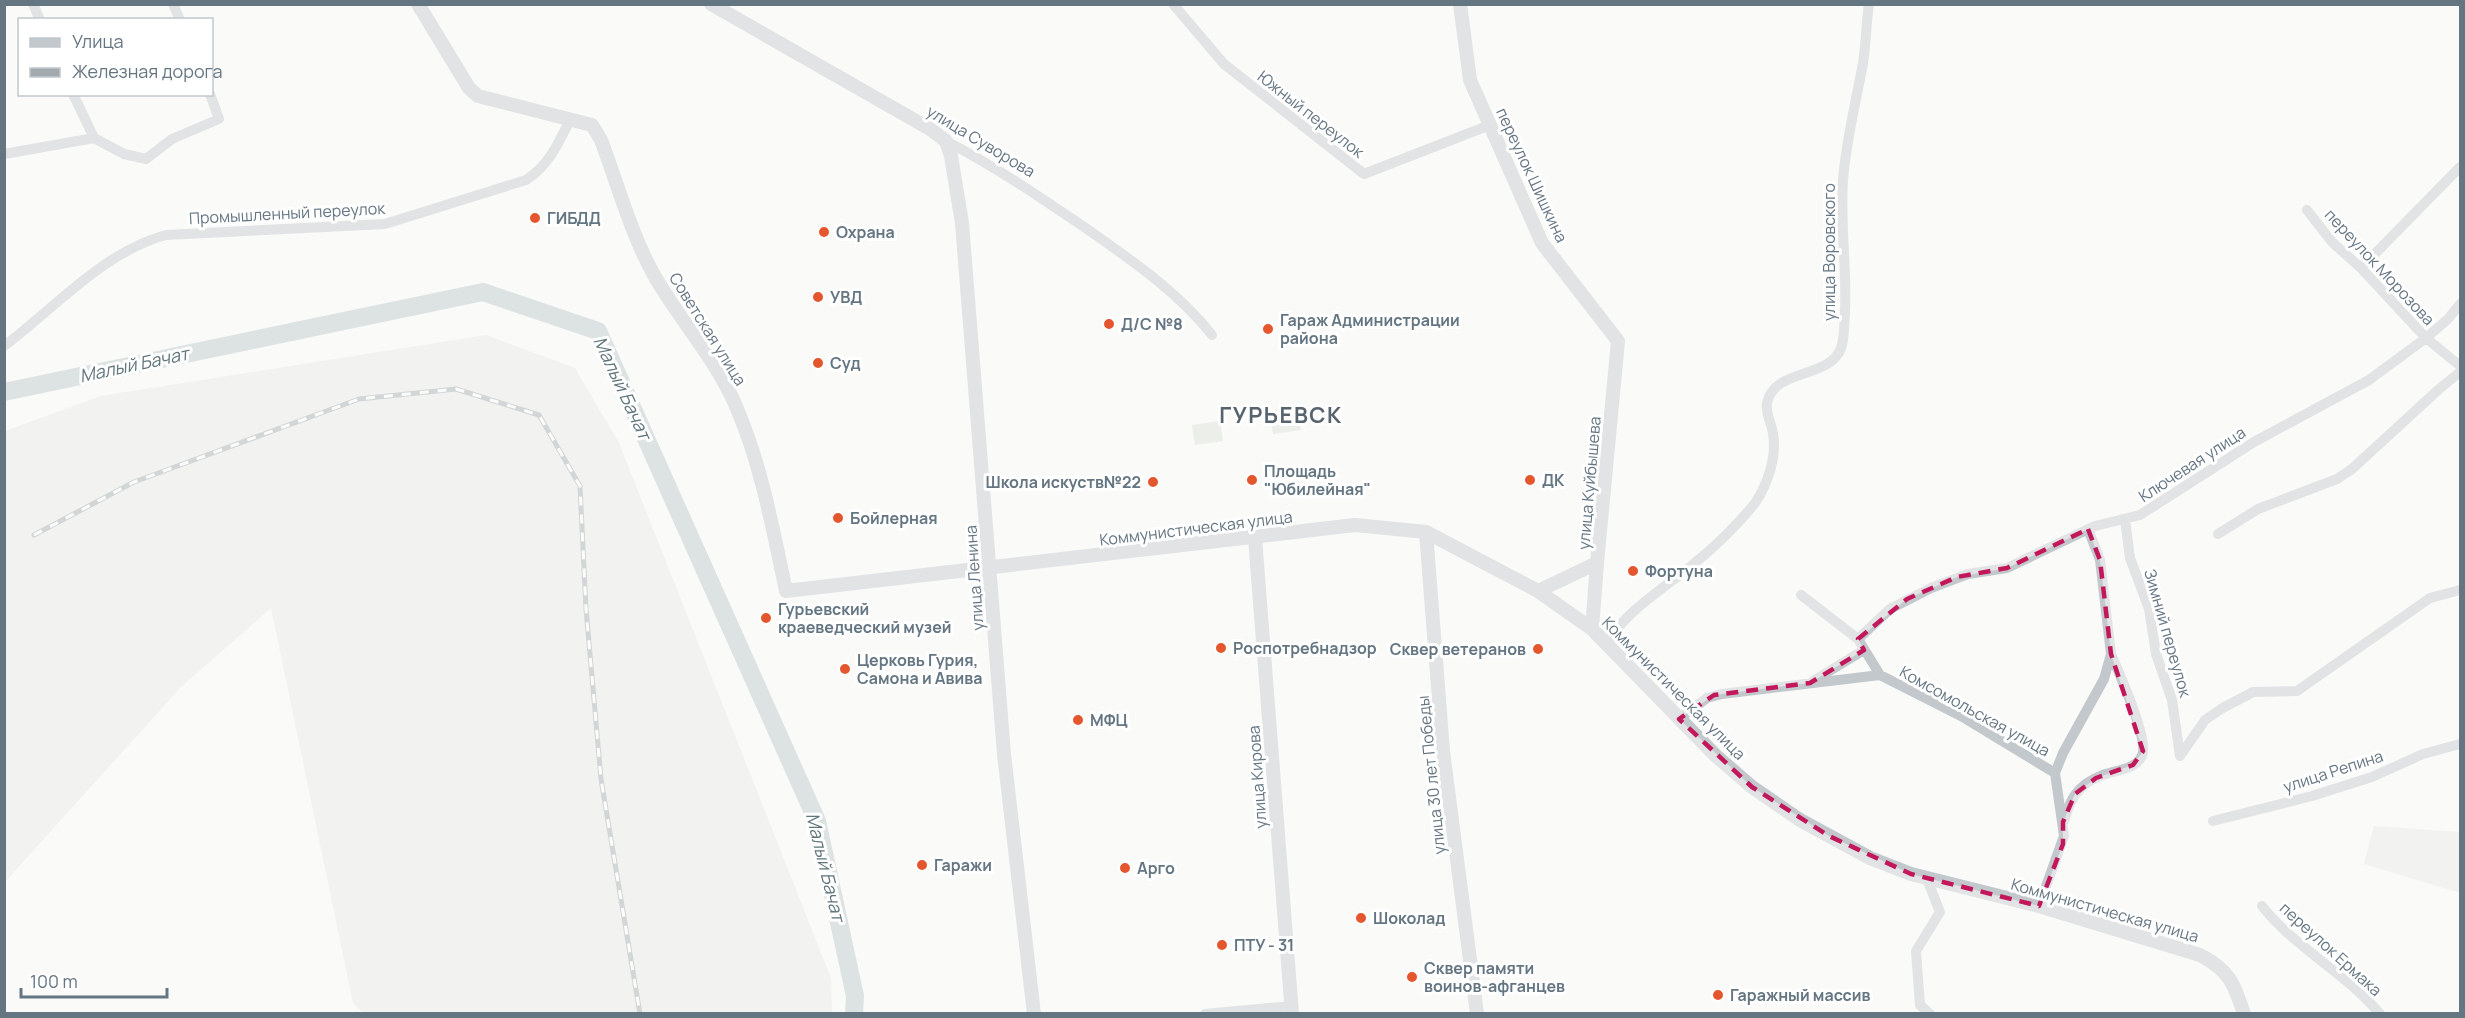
<svg xmlns="http://www.w3.org/2000/svg" width="2465" height="1018" font-family="Manrope,sans-serif">
	<style>
		.built { fill: #e8e9e9 }
		.green { fill: #dadfd7 }
		.lines { fill: none; stroke-linecap: round; stroke-linejoin: round }
		.river { stroke: #bbc7cb; stroke-width: 18 }
		.minor { stroke: #c3c8cc; stroke-width: 10 }
		.tertiary { stroke: #c3c8cc; stroke-width: 14 }
		.rail-casing { stroke: #a2aab0; stroke-width: 5 }
		.rail { stroke: #fff; stroke-width: 3; stroke-dasharray: 9; stroke-linecap: butt }
		.marked { fill: none; stroke: #c2185b; stroke-width: 4.5; stroke-dasharray: 12 8; stroke-linejoin: round }
		.poi-dot { fill: #e4572e; stroke: #fff; stroke-width: 2 }
		.labels { text-anchor: middle; stroke-width: 6; stroke-linejoin: round; paint-order: stroke }
		.street-label { font-size: 16px; fill: #657683; stroke: #fff }
		.poi-label { font-size: 16px; font-weight: bold; fill: #657683; stroke: #fff; text-anchor: start }
		.water-label { font-size: 18px; font-style: italic; fill: #60757c; stroke: #fff }
		.district-label { font-size: 22px; font-weight: bold; letter-spacing: 1.5px; fill: #57646e; stroke: #fff }
	</style>
	<rect width="100%" height="100%" fill="#fafaf8"/>
	<!-- built -->
	<path class="built" d="M 486,335 L 575,368 L 619,443 L 831,978 L 832,1013 L 363,1013 L 353,1003 L 271,608 L 180,688 L 5,882 L 5,431 L 101,396 Z
		M 2374,826 L 2460,832 L 2460,893 L 2364,864 Z"/>
	<!-- green -->
	<path class="green" d="M 1298,410 L 1301,430 L 1273,434 L 1270,414 Z
		M 1220,421 L 1223,441 L 1195,445 L 1192,425 Z"/>
	<g class="lines">
		<!-- river -->
		<path class="river" d="M 4,392 L 483,292 L 598,331 L 817,821 L 855,996 L 854,1014"/>
		<!-- minor -->
		<path class="minor" d="M 33,4 L 40,20
			M 173,4 L 180,20
			M 1173,4 L 1224,64 L 1364,174 L 1490,125
			M 73,94 L 94,138
			M 946,141 C 996,167 1043,199 1090,231 C 1134,262 1179,293 1212,335
			M 4,154 L 94,138 L 124,154 L 146,159 L 172,139 L 219,119 L 210,94
			M 2307,210 L 2332,242 L 2361,268 L 2426,338 L 2460,366
			M 2361,268 L 2460,167
			M 4,346 C 56,307 103,252 166,235 L 385,224 L 526,180 C 549,165 558,144 570,120
			M 2125,519 L 2130,558 L 2149,609 L 2156,654 L 2172,700 L 2180,756
			M 2218,534 L 2258,509 L 2337,479 L 2352,469 L 2438,390 L 2460,372
			M 1801,595 L 1858,639 L 1880,675
			M 1858,639 L 1890,609 L 1931,588 L 1968,574 L 2007,568 L 2095,526 L 2140,515 L 2254,442 L 2369,380 L 2426,338 L 2448,319 L 2460,304
			M 1607,643 C 1628,608 1667,587 1697,561 C 1716,546 1740,522 1755,503 C 1768,484 1777,456 1773,434 C 1772,424 1765,413 1767,403 C 1774,368 1830,379 1841,348 C 1845,337 1844,323 1845,312 C 1847,268 1840,224 1843,180 C 1846,140 1856,102 1863,63 C 1866,44 1866,24 1869,4
			M 1813,681 L 1864,650
			M 1679,719 L 1707,698 L 1722,694 L 1880,675 L 1961,716 L 2055,773
			M 2180,756 L 2205,720 L 2221,709 L 2253,692 L 2297,691 L 2430,598 L 2460,590
			M 2064,821 C 2068,809 2071,797 2081,788 C 2086,783 2093,779 2100,776 C 2114,770 2140,770 2143,752 C 2146,733 2119,673 2111,654
			M 2213,821 L 2312,796 L 2372,777 L 2423,754 L 2460,744
			M 1927,879 L 1940,912 L 1916,951 L 1920,1005 L 1930,1014
			M 2039,906 L 2064,836 L 2055,773 L 2063,753 L 2104,679 L 2111,654 L 2100,560 L 2088,529
			M 2262,906 C 2295,948 2346,973 2380,1014
			M 1205,1014 L 1292,1006"/>
		<!-- tertiary -->
		<path class="tertiary" d="M 418,4 L 469,88 L 478,96 L 592,125 L 601,140 C 618,185 631,234 654,275 C 680,321 718,361 738,411 C 762,468 773,530 786,591 L 1355,525 L 1426,532 L 1538,591 L 1592,629 L 1715,755 L 1752,787 L 1800,820 L 1870,858 L 1911,874 L 2039,906 L 2200,955 C 2229,970 2234,983 2244,1014
			M 711,4 L 930,129 L 946,141 L 951,156 L 962,223 L 1004,754 L 1034,1014
			M 1460,4 L 1470,80 L 1542,243 L 1618,341 L 1597,563 L 1538,591
			M 1426,532 L 1443,751 L 1477,1014
			M 1255,538 L 1292,1014
			M 1592,629 L 1597,563"/>
		<!-- rail casing -->
		<g class="rail-casing">
			<path id="rail" d="M 34,535 L 134,482 L 359,399 L 456,389 L 539,415 L 580,486 L 586,609 L 601,779 L 640,1014"/>
		</g>
		<!-- rail -->
		<use href="#rail" class="rail"/>
	</g>
	<!-- marked area -->
	<path d="M0 0H2465V1018H0ZM 2088,529 L 2100,560 L 2111,654 L 2143,751 L 2133,765 L 2096,778 L 2075,794 L 2063,822 L 2063,844 L 2039,906 L 1911,874 L 1829,836 L 1752,787 L 1679,719 L 1714,695 L 1810,683 L 1864,650 L 1858,639 L 1907,599 L 1957,577 L 2007,568 Z" fill="#fafaf8" fill-opacity=".55" fill-rule="evenodd"/>
	<path class="marked" d="M 2088,529 L 2100,560 L 2111,654 L 2143,751 L 2133,765 L 2096,778 L 2075,794 L 2063,822 L 2063,844 L 2039,906 L 1911,874 L 1829,836 L 1752,787 L 1679,719 L 1714,695 L 1810,683 L 1864,650 L 1858,639 L 1907,599 L 1957,577 L 2007,568 Z"/>
	<!-- markers -->
	<g class="poi-dot">
		<circle cx="535" cy="218" r="6"/>
		<circle cx="824" cy="232" r="6"/>
		<circle cx="818" cy="297" r="6"/>
		<circle cx="1109" cy="324" r="6"/>
		<circle cx="1268" cy="329" r="6"/>
		<circle cx="818" cy="363" r="6"/>
		<circle cx="1252" cy="480" r="6"/>
		<circle cx="1530" cy="480" r="6"/>
		<circle cx="1153" cy="482" r="6"/>
		<circle cx="838" cy="518" r="6"/>
		<circle cx="1633" cy="571" r="6"/>
		<circle cx="766" cy="618" r="6"/>
		<circle cx="1221" cy="648" r="6"/>
		<circle cx="1538" cy="649" r="6"/>
		<circle cx="845" cy="669" r="6"/>
		<circle cx="1078" cy="720" r="6"/>
		<circle cx="922" cy="865" r="6"/>
		<circle cx="1125" cy="868" r="6"/>
		<circle cx="1361" cy="918" r="6"/>
		<circle cx="1222" cy="945" r="6"/>
		<circle cx="1412" cy="977" r="6"/>
		<circle cx="1718" cy="995" r="6"/>
	</g>
	<g class="labels">
		<!-- street labels -->
		<g class="street-label">
			<text transform="translate(1311 114) rotate(38)" y="6">Южный переулок</text>
			<text transform="translate(981 141) rotate(31)" y="6">улица Суворова</text>
			<text transform="translate(1532 175) rotate(65)" y="6">переулок Шишкина</text>
			<text transform="translate(287 213) rotate(-3)" y="6">Промышленный переулок</text>
			<text transform="translate(1829 252) rotate(-90)" y="6">улица Воровского</text>
			<text transform="translate(2380 267) rotate(47)" y="6">переулок Морозова</text>
			<text transform="translate(708 329) rotate(58)" y="6">Советская улица</text>
			<text transform="translate(2192 464) rotate(-33)" y="6">Ключевая улица</text>
			<text transform="translate(1589 483) rotate(-85)" y="6">улица Куйбышева</text>
			<text transform="translate(1196 528) rotate(-7)" y="6">Коммунистическая улица</text>
			<text transform="translate(974 578) rotate(-94)" y="6">улица Ленина</text>
			<text transform="translate(2168 633) rotate(74)" y="6">Зимний переулок</text>
			<text transform="translate(1674 688) rotate(45)" y="6">Коммунистическая улица</text>
			<text transform="translate(1975 711) rotate(29)" y="6">Комсомольская улица</text>
			<text transform="translate(2333 771) rotate(-18)" y="6">улица Репина</text>
			<text transform="translate(1431 775) rotate(-96)" y="6">улица 30 лет Победы</text>
			<text transform="translate(1257 777) rotate(-94)" y="6">улица Кирова</text>
			<text transform="translate(2105 910) rotate(16)" y="6">Коммунистическая улица</text>
			<text transform="translate(2331 949) rotate(42)" y="6">переулок Ермака</text>
		</g>
		<!-- poi labels -->
		<g class="poi-label">
			<text x="547" y="224">ГИБДД</text>
			<text x="836" y="238">Охрана</text>
			<text x="830" y="303">УВД</text>
			<text x="1280" y="326">Гараж Администрации<tspan x="1280" dy="18">района</tspan></text>
			<text x="1121" y="330">Д/С №8</text>
			<text x="830" y="369">Суд</text>
			<text x="1264" y="477">Площадь<tspan x="1264" dy="18">"Юбилейная"</tspan></text>
			<text x="1542" y="486">ДК</text>
			<text x="1141" y="488" text-anchor="end">Школа искуств№22</text>
			<text x="850" y="524">Бойлерная</text>
			<text x="1645" y="577">Фортуна</text>
			<text x="778" y="615">Гурьевский<tspan x="778" dy="18">краеведческий музей</tspan></text>
			<text x="1233" y="654">Роспотребнадзор</text>
			<text x="1526" y="655" text-anchor="end">Сквер ветеранов</text>
			<text x="857" y="666">Церковь Гурия,<tspan x="857" dy="18">Самона и Авива</tspan></text>
			<text x="1090" y="726">МФЦ</text>
			<text x="934" y="871">Гаражи</text>
			<text x="1137" y="874">Арго</text>
			<text x="1373" y="924">Шоколад</text>
			<text x="1234" y="951">ПТУ - 31</text>
			<text x="1424" y="974">Сквер памяти<tspan x="1424" dy="18">воинов-афганцев</tspan></text>
			<text x="1730" y="1001">Гаражный массив</text>
		</g>
		<!-- water labels -->
		<g class="water-label">
			<text transform="translate(134 365) rotate(-12)" y="6">Малый Бачат</text>
			<text transform="translate(622 388) rotate(65)" y="6">Малый Бачат</text>
			<text transform="translate(825 867) rotate(76)" y="6">Малый Бачат</text>
		</g>
		<!-- district labels -->
		<g class="district-label">
			<text x="1281" y="423">ГУРЬЕВСК</text>
		</g>
	</g>
	<!-- border -->
	<rect width="2465" height="1018" fill="none" stroke="#657683" stroke-width="12"/>
	<!-- legend -->
	<rect x="18" y="18" width="195" height="78" fill="#ffffff" stroke="#c1c8cd" stroke-width="1.5"/>
	<rect x="30" y="38" width="30" height="9" fill="#c3c8cc" stroke="#c1c8cd" stroke-width="1.5"/>
	<text x="72" y="48" font-size="18" fill="#657683">Улица</text>
	<rect x="30" y="68" width="30" height="9" fill="#a2aab0" stroke="#c1c8cd" stroke-width="1.5"/>
	<text x="72" y="78" font-size="18" fill="#657683">Железная дорога</text>
	<!-- scale -->
	<path d="M21 988v9h146v-9" fill="none" stroke="#657683" stroke-width="3"/>
	<text x="30" y="988" font-size="18" fill="#657683" stroke="#ffffff" stroke-width="4.5" paint-order="stroke">100 m</text>
</svg>
